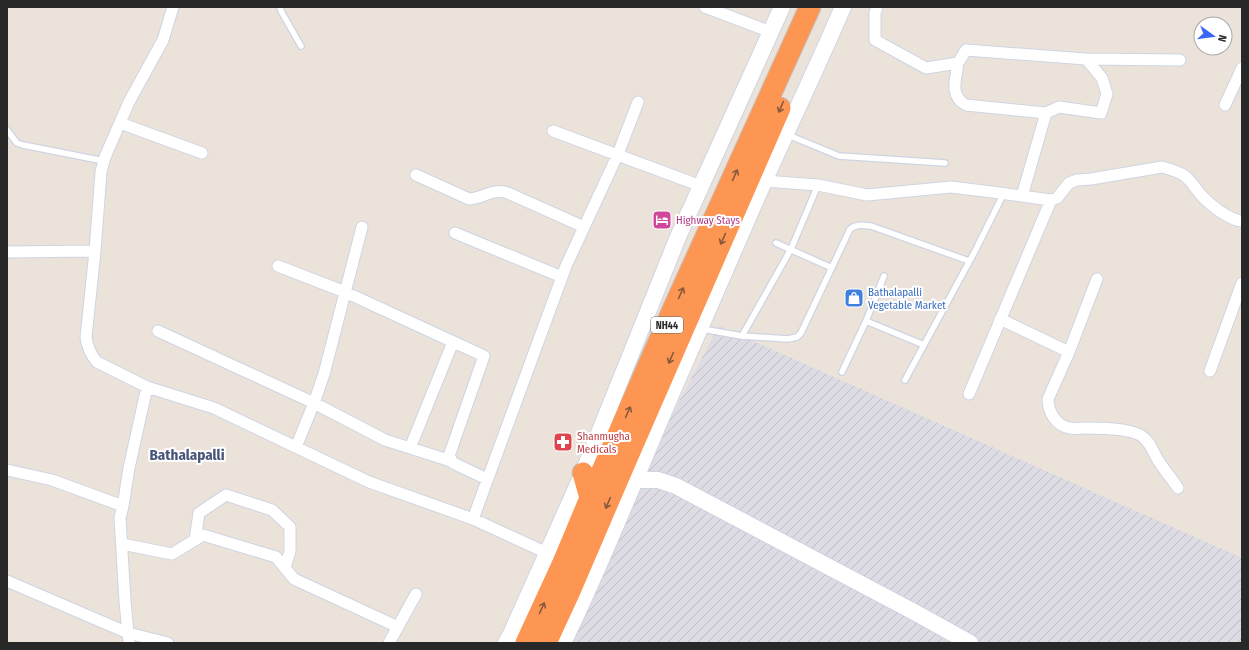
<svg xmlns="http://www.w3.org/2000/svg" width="1249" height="650" font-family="'Fira Sans Condensed',sans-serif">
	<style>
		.industrial { fill: url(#industrial-furrows) }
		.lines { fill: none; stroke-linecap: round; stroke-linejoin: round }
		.lane-casing { stroke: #cfd4e2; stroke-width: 8 }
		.street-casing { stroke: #cfd4e2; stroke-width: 13 }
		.secondary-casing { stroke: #cfd4e2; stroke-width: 18 }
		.highway-casing { stroke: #c3c3c3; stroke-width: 23 }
		.lane { stroke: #fff; stroke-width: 5.5 }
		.street { stroke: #fff; stroke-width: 11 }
		.secondary { stroke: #fff; stroke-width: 16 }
		.highway { stroke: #fd9653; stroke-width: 21 }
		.oneway { stroke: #885a3b }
		.labels { text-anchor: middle; stroke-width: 4; stroke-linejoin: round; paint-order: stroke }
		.shield { fill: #fff; stroke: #686868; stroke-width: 1 }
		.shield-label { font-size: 10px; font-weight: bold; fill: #282828 }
		.hotel-label { font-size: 11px; fill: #b23c85; stroke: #fff; text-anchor: start }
		.shop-label { font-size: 11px; fill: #366cbe; stroke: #fff; text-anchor: start }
		.health-label { font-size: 11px; fill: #be3a42; stroke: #fff; text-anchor: start }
		.district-label { font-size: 15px; font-weight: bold; fill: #495479; stroke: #fff }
	</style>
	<defs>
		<pattern id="industrial-furrows" width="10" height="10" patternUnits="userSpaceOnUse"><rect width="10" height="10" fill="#dddbe3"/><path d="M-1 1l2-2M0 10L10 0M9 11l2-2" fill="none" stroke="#bebcc3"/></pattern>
	</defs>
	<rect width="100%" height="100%" fill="#ebe3da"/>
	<!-- industrial -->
	<path class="industrial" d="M 719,326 L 1242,558 L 1242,643 L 552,643 Z"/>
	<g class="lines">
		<!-- lane casing -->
		<g class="lane-casing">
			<path id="lane" d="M 280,7 L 281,11 L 301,46
				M 7,130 L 17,143 L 23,145 L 104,161
				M 788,135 L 839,156 L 945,163
				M 776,243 L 832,268
				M 866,321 L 884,276
				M 702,329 L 742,336 L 788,339 L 797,337 L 801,333 L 850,229 C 856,224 864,225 871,226 L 969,261
				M 742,336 L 791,249 L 818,185
				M 842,372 L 866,321 L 924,345
				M 905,380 L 975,251 L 1004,193"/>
		</g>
		<!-- street casing -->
		<g class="street-casing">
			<path id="street" d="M 705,7 L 771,32
				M 877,7 L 875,13 L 875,40 L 926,68 L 958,63 L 966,50 L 1086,59 L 1102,78 L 1107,94 L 1101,113 L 1059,107 L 1046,113 L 1022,196
				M 1086,59 L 1180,60
				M 958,63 C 956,79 949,96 966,105 L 1046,113
				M 1225,105 L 1242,68
				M 120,123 L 202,153
				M 553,131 L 701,186
				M 416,175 L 469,199 C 484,198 492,188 508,193 L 584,227
				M 764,181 L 818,185 L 867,195 L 951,187 L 992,192 L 1051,200 L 1057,198 L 1069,183 L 1077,180 L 1091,179 L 1162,167 C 1170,169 1178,171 1185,176 C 1191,181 1196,189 1201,195 C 1210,205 1229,220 1242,221
				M 455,233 L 562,277
				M 7,252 L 95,251
				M 278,266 L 345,292 L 484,356 L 449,456 L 453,463 L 487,479
				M 1097,279 L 1069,352 L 1048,399 C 1048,412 1056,426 1070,428 C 1075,429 1081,428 1085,428 C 1100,428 1127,428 1140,435 C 1151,441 1153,454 1160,463 C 1165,471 1172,479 1178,488
				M 1000,319 L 1069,352
				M 158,331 L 314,403 L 385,440 L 451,461
				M 1210,371 L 1242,283
				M 147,387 L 97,362 C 91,355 87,346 86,337 L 95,251 L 101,172 L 105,157 L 129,102 L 163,40 L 173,7
				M 969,394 L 1051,200
				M 296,447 L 314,403 L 324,374 L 362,227
				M 410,448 L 453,342
				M 7,470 L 52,480 L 123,506
				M 473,519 L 566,266 L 618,154 L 638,102
				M 195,540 L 199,513 L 226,495 L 272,510 L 290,527 L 290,551 L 285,568
				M 122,544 L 172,554 L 203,535 L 276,557 L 294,579 L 398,627
				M 7,581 L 128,633 L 168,643
				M 129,643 L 125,601 L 120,518 L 123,506 L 129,468 L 147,387 L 214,408 L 369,482 L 473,519 L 547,553
				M 389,643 L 416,594"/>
		</g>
		<!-- secondary casing -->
		<g class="secondary-casing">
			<path id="secondary" d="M 626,480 L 658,480 L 676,486 L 916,613 L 970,643
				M 506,643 L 511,634 L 583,473 L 678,237 L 782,7
				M 563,643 C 606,555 641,463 680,374 C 708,309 736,244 765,179 C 791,122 818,65 843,7"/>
		</g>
		<!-- highway casing -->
		<g class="highway-casing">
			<path id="highway" d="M 583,473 L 590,498
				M 526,643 L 562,565 L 590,498 L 675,305 L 810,7
				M 546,643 L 570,591 L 625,463 L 780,108"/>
		</g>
		<!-- lane -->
		<use href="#lane" class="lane"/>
		<!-- street -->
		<use href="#street" class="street"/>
		<!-- secondary -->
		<use href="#secondary" class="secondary"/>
		<!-- highway -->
		<use href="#highway" class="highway"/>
	</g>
	<!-- one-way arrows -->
	<defs><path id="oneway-shaft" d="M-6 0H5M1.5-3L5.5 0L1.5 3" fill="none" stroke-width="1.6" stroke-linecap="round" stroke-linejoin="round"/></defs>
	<g class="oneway">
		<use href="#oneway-shaft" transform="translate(781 107) rotate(113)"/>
		<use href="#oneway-shaft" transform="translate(735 175) rotate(-66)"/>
		<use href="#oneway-shaft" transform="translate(723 239) rotate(114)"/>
		<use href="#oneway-shaft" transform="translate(681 293) rotate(-66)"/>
		<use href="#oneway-shaft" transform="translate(671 358) rotate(113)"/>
		<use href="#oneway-shaft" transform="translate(628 412) rotate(-66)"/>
		<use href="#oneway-shaft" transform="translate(608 503) rotate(113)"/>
		<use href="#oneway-shaft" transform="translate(542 608) rotate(-65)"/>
	</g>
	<!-- icons -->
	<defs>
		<g id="hotel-square" transform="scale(1)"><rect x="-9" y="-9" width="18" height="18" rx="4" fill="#d1479c" stroke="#fff"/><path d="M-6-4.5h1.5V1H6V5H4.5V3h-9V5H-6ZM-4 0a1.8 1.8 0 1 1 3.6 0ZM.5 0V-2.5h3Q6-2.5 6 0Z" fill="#fff"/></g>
		<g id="shop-square" transform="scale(1)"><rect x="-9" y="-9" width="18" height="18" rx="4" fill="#3f7fe0" stroke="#fff"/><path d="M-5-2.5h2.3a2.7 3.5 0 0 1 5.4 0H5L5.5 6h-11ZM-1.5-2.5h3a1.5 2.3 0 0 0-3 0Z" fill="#fff"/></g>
		<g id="pharmacy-square" transform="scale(1)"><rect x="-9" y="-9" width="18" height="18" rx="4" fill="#e0444e" stroke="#fff"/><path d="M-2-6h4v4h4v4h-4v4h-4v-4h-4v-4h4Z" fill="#fff"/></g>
	</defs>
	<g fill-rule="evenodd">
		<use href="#hotel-square" x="662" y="220"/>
		<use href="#shop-square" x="854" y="298"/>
		<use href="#pharmacy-square" x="563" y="442"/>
	</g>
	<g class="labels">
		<!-- shield labels -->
		<rect class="shield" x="651" y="317" width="32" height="16" rx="3"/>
		<g class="shield-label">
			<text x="667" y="329">NH44</text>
		</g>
		<!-- hotel labels -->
		<g class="hotel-label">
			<text x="676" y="224">Highway Stays</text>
		</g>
		<!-- shop labels -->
		<g class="shop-label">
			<text x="868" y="296">Bathalapalli<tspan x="868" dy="13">Vegetable Market</tspan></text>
		</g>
		<!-- health labels -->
		<g class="health-label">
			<text x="577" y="440">Shanmugha<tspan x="577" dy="13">Medicals</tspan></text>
		</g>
		<!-- district labels -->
		<g class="district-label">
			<text x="187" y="460">Bathalapalli</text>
		</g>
	</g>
	<!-- border -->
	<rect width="1249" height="650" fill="none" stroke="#282828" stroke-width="16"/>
	<!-- north arrow -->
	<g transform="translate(1213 36) rotate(104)"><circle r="19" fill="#ffffff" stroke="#a9a9a9"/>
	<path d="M0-3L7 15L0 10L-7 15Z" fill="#3a65f8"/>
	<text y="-6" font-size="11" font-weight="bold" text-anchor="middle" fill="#282828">N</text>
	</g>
</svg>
